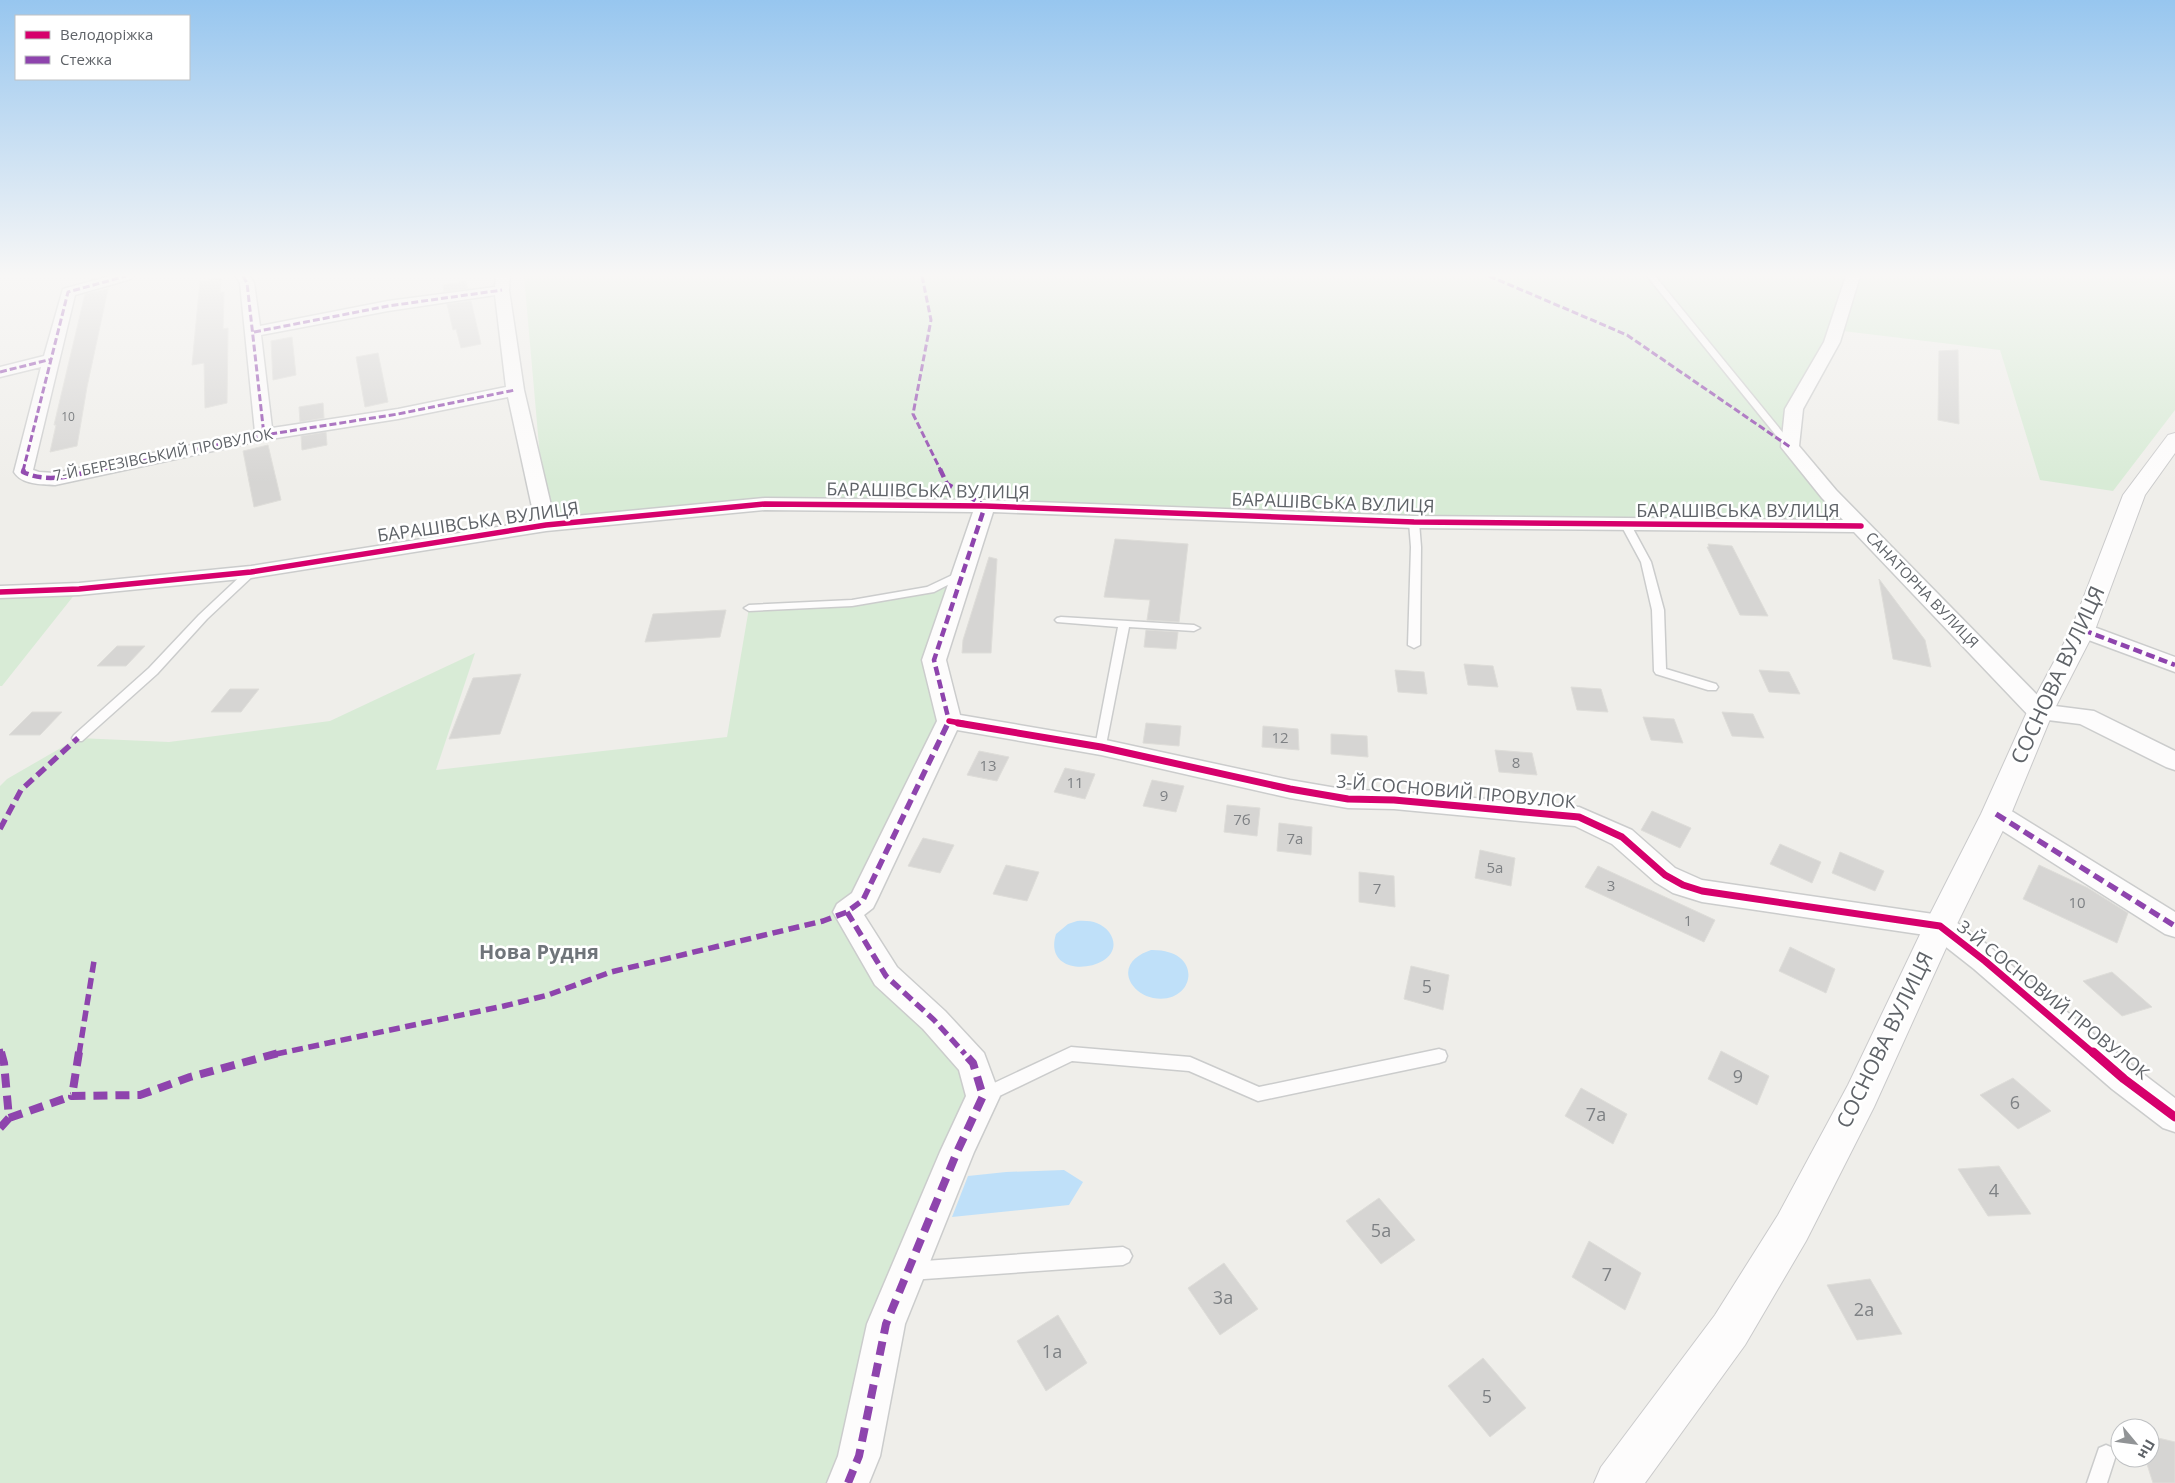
<svg xmlns="http://www.w3.org/2000/svg" width="2175" height="1483" font-family="'Open Sans',sans-serif">
	<style>
		.green { fill: #d8ebd6 }
		.water { fill: #bfe0f9 }
		.building { fill: #d6d5d3; stroke: #deddd9 }
		.lines { fill: none; stroke-linecap: round; stroke-linejoin: round }
		.lane-casing { stroke: #cbcccc; stroke-width: 3 }
		.street-casing { stroke: #cbcccc; stroke-width: 3 }
		.secondary-casing { stroke: #cacacb; stroke-width: 2 }
		.lane { fill: #fdfcfc; fill-rule: evenodd }
		.street { fill: #fdfcfc; fill-rule: evenodd }
		.secondary { fill: #fdfcfc; fill-rule: evenodd }
		.quiet-far3 { stroke: #8e44ad; stroke-width: 3; stroke-dasharray: 7 3; stroke-linecap: butt }
		.quiet-far2 { stroke: #8e44ad; stroke-width: 4.5; stroke-dasharray: 9 4.5; stroke-linecap: butt }
		.quiet-far1 { stroke: #8e44ad; stroke-width: 5.5; stroke-dasharray: 11 5.5; stroke-linecap: butt }
		.quiet { stroke: #8e44ad; stroke-width: 8; stroke-dasharray: 14 8; stroke-linecap: butt }
		.cycleway-far2-casing { stroke: #fff; stroke-width: 8 }
		.cycleway-far1-casing { stroke: #fff; stroke-width: 10 }
		.cycleway-casing { stroke: #fff; stroke-width: 12 }
		.cycleway-far2 { stroke: #d6006c; stroke-width: 5.5 }
		.cycleway-far1 { stroke: #d6006c; stroke-width: 7 }
		.cycleway { stroke: #d6006c; stroke-width: 9 }
		.labels { text-anchor: middle; stroke-width: 5; stroke-linejoin: round; paint-order: stroke }
		.far-number-label { font-size: 12px; fill: #7e8184 }
		.far-street-label { font-size: 15px; fill: #5f6368; stroke: #fff }
		.number-label { font-size: 15px; fill: #7e8184 }
		.street-label { font-size: 18px; fill: #5f6368; stroke: #fff }
		.near-number-label { font-size: 18px; fill: #7e8184 }
		.quarter-label { font-size: 20px; font-weight: bold; fill: #70757a; stroke: #fff }
		.near-street-label { font-size: 21px; fill: #5f6368; stroke: #fff }
	</style>
	<rect width="100%" height="100%" fill="#efeeea"/>
	<!-- green -->
	<path class="green" d="M 524,276 L 1847,276 L 1833,332 L 1794,409 L 1790,447 L 1861,526 L 765,504 L 546,525 Z
		M 1855,276 L 2175,276 L 2175,410 L 2113,491 L 2040,480 L 2000,350 L 1843,331 Z
		M 963,573 L 934,660 L 949,721 L 863,900 L 863,939 L 983,1096 L 848,1483 L 0,1483 L 0,786 L 7,779 L 78,738 L 169,742 L 330,721 L 475,653 L 436,770 L 727,737 L 749,608 L 852,603 L 930,590 Z
		M 79,589 L 2,686 L 0,686 L 0,592 Z"/>
	<!-- water -->
	<path class="water" d="M 1077,921 C 1090,920 1101,922 1109,932 C 1135,969 1040,986 1056,934 L 1068,924 Z
		M 1151,950 C 1206,949 1195,1006 1153,998 C 1144,996 1136,991 1131,983 C 1122,966 1136,955 1151,950 Z
		M 1064,1170 L 1083,1182 L 1069,1205 L 952,1217 L 968,1176 L 1006,1172 Z"/>
	<!-- building -->
	<path class="building" d="M 221,278 L 220,293 L 224,292 L 223,329 L 228,328 L 227,403 L 205,408 L 204,363 L 192,365 L 200,281 Z
		M 466,281 L 468,289 L 444,292 L 443,285 Z
		M 108,289 L 87,387 L 77,446 L 50,452 L 56,425 L 54,425 L 85,294 Z
		M 471,301 L 481,344 L 461,348 L 456,329 L 453,330 L 447,304 Z
		M 292,337 L 296,375 L 273,380 L 271,341 Z
		M 1958,350 L 1959,424 L 1938,420 L 1939,351 Z
		M 378,353 L 388,402 L 365,407 L 356,357 Z
		M 323,403 L 324,418 L 300,422 L 299,407 Z
		M 326,432 L 327,445 L 302,450 L 301,436 Z
		M 268,445 L 281,500 L 254,507 L 243,451 Z
		M 1115,539 L 1188,544 L 1179,622 L 1147,620 L 1150,600 L 1104,597 Z
		M 1708,544 L 1732,546 L 1768,616 L 1740,615 L 1707,547 L 1709,547 Z
		M 989,557 L 997,559 L 991,653 L 962,653 L 963,640 Z
		M 1879,579 L 1925,640 L 1931,667 L 1893,659 Z
		M 726,610 L 720,637 L 645,642 L 653,614 Z
		M 1146,630 L 1178,632 L 1176,649 L 1144,647 Z
		M 117,646 L 145,646 L 126,666 L 97,666 Z
		M 1464,664 L 1493,666 L 1498,687 L 1468,685 Z
		M 1395,670 L 1424,672 L 1427,694 L 1398,692 Z
		M 1759,670 L 1789,672 L 1800,694 L 1769,692 Z
		M 521,674 L 500,734 L 449,739 L 473,678 Z
		M 1571,687 L 1601,689 L 1608,712 L 1577,710 Z
		M 230,689 L 259,689 L 241,712 L 211,712 Z
		M 32,712 L 62,712 L 40,735 L 9,735 Z
		M 1722,712 L 1753,714 L 1764,738 L 1732,736 Z
		M 1643,717 L 1674,719 L 1683,743 L 1651,740 Z
		M 1146,723 L 1181,726 L 1179,746 L 1143,743 Z
		M 1263,726 L 1298,729 L 1299,750 L 1262,747 Z
		M 1331,734 L 1367,736 L 1368,757 L 1331,754 Z
		M 1495,750 L 1532,753 L 1537,775 L 1499,772 Z
		M 979,751 L 1009,757 L 997,781 L 967,775 Z
		M 1065,768 L 1095,774 L 1085,799 L 1054,792 Z
		M 1152,780 L 1184,786 L 1176,812 L 1143,806 Z
		M 1227,805 L 1260,808 L 1257,836 L 1224,832 Z
		M 1652,811 L 1691,828 L 1680,848 L 1641,830 Z
		M 1279,823 L 1312,827 L 1311,855 L 1277,851 Z
		M 923,838 L 954,845 L 940,873 L 908,866 Z
		M 1780,844 L 1821,862 L 1812,883 L 1770,864 Z
		M 1480,850 L 1515,858 L 1511,886 L 1475,878 Z
		M 1840,852 L 1884,871 L 1875,891 L 1832,873 Z
		M 1006,865 L 1039,872 L 1027,901 L 993,894 Z
		M 2039,865 L 2088,888 L 2128,913 L 2117,943 L 2023,899 Z
		M 1598,866 L 1715,920 L 1704,942 L 1585,887 Z
		M 1359,872 L 1394,876 L 1395,907 L 1359,902 Z
		M 1790,947 L 1835,969 L 1826,993 L 1779,971 Z
		M 1411,966 L 1449,975 L 1443,1010 L 1404,999 Z
		M 2112,972 L 2152,1007 L 2122,1016 L 2083,981 Z
		M 1721,1051 L 1769,1076 L 1757,1105 L 1708,1079 Z
		M 2013,1078 L 2051,1111 L 2018,1129 L 1980,1095 Z
		M 1581,1088 L 1627,1114 L 1613,1144 L 1565,1116 Z
		M 1999,1166 L 2031,1214 L 1988,1216 L 1958,1169 Z
		M 1379,1198 L 1415,1240 L 1381,1264 L 1346,1221 Z
		M 1589,1241 L 1641,1273 L 1625,1310 L 1572,1277 Z
		M 1224,1263 L 1258,1309 L 1220,1335 L 1188,1288 Z
		M 1870,1279 L 1902,1334 L 1857,1340 L 1827,1285 Z
		M 1058,1315 L 1087,1363 L 1046,1391 L 1017,1341 Z
		M 1483,1358 L 1526,1408 L 1490,1437 L 1448,1386 Z
		M 2150,1436 L 2175,1442 L 2175,1483 L 2153,1483 L 2145,1458 L 2150,1458 Z"/>
	<g class="lines">
		<!-- lane casing -->
		<g class="lane-casing">
			<path id="lane" d="M 1647,276 L 1655,276 L 1793,445 L 1793,449 L 1787,449 Z
				M 1414,519 L 1419,522 L 1421,547 L 1420,645 L 1414,648 L 1408,645 L 1411,547 L 1409,522 Z
				M 1626,522 L 1631,525 L 1651,562 L 1664,610 L 1666,669 L 1716,684 L 1718,687 L 1716,690 L 1708,690 L 1656,674 L 1654,671 L 1652,610 L 1641,562 L 1621,525 Z
				M 251,569 L 256,572 L 255,574 L 207,619 L 157,674 L 82,741 L 74,741 L 72,738 L 74,735 L 149,668 L 199,615 L 247,570 Z
				M 963,570 L 967,571 L 968,573 L 967,575 L 934,592 L 852,606 L 749,611 L 744,608 L 749,605 L 852,600 L 927,587 Z
				M 1061,617 L 1194,625 L 1200,628 L 1194,631 L 1129,627 L 1105,750 L 1101,751 L 1095,747 L 1118,627 L 1057,622 L 1055,620 L 1057,618 Z
				M 1071,1047 L 1190,1057 L 1259,1087 L 1439,1049 L 1445,1051 L 1447,1056 L 1445,1061 L 1439,1063 L 1258,1101 L 1189,1071 L 1072,1061 L 989,1101 L 983,1103 L 977,1101 L 975,1096 L 977,1091 Z
				M 1123,1247 L 1129,1250 L 1132,1256 L 1129,1262 L 1123,1265 L 910,1280 L 903,1277 L 901,1271 L 903,1265 L 910,1262 Z
				M 2106,1445 L 2113,1448 L 2116,1455 L 2107,1483 L 2087,1483 L 2099,1448 Z"/>
		</g>
		<!-- street casing -->
		<g class="street-casing">
			<path id="street" d="M 110,276 L 133,276 L 131,279 L 75,295 L 33,470 L 39,472 L 55,473 L 255,432 L 240,283 L 236,276 L 250,276 L 254,283 L 260,326 L 388,301 L 495,287 L 496,276 L 510,276 L 509,290 L 524,390 L 554,518 L 765,498 L 985,500 L 1414,516 L 1843,520 L 1822,498 L 1781,447 L 1785,409 L 1824,342 L 1846,276 L 1860,276 L 1840,342 L 1803,409 L 1799,446 L 1836,490 L 2047,705 L 2094,711 L 2175,751 L 2175,770 L 2166,767 L 2080,724 L 2031,718 L 1854,532 L 1414,528 L 993,512 L 946,660 L 960,715 L 1101,739 L 1290,780 L 1348,790 L 1394,791 L 1579,807 L 1632,830 L 1675,868 L 1702,880 L 1940,915 C 1966,923 2001,957 2023,975 C 2073,1017 2122,1059 2175,1098 L 2175,1132 L 2163,1128 L 2112,1089 L 1974,969 L 1932,936 L 1702,902 L 1673,893 L 1655,882 L 1612,844 L 1575,826 L 1394,809 L 1348,808 L 1290,798 L 1101,755 L 957,730 L 877,900 L 873,908 L 864,915 L 897,967 L 945,1011 L 984,1053 L 1000,1096 L 974,1152 L 905,1324 L 880,1456 L 869,1483 L 827,1483 L 838,1456 L 867,1324 L 940,1152 L 966,1096 L 959,1070 L 923,1029 L 875,985 L 833,912 L 837,904 L 852,893 L 937,721 L 922,660 L 973,512 L 765,510 L 546,531 L 251,578 L 79,595 L 0,598 L 0,586 L 79,583 L 251,566 L 535,521 L 508,397 L 398,419 L 264,440 L 55,485 C 41,484 22,485 14,472 L 41,367 L 0,377 L 0,367 L 44,356 L 63,289 ZM 495,295 L 506,387 L 398,409 L 272,428 L 261,335 L 388,311 Z
				M 2083,623 L 2175,657 L 2175,672 L 2075,635 L 2072,630 L 2075,625 Z
				M 1996,805 L 2005,807 L 2175,912 L 2175,937 L 2165,934 L 1987,821 L 1983,814 L 1987,807 Z"/>
		</g>
		<!-- secondary casing -->
		<g class="secondary-casing">
			<path id="secondary" d="M 2175,433 L 2175,453 L 2145,495 L 2095,630 L 2053,712 L 2011,814 L 1956,926 L 1874,1107 L 1806,1241 L 1745,1345 L 1645,1483 L 1594,1483 L 1601,1467 L 1715,1315 L 1778,1215 L 1848,1085 L 1924,926 L 1981,814 L 2027,712 L 2071,630 L 2123,495 L 2168,435 Z"/>
		</g>
		<!-- lane -->
		<use href="#lane" class="lane"/>
		<!-- street -->
		<use href="#street" class="street"/>
		<!-- secondary -->
		<use href="#secondary" class="secondary"/>
		<!-- quiet-far3 -->
		<path class="quiet-far3" d="M 243,276 L 247,283 L 264,435
			M 922,276 L 931,320 L 913,414 L 941,471
			M 1489,276 L 1627,335 L 1790,447
			M 254,332 L 388,306 L 502,290
			M 0,372 L 52,359
			M 23,471 L 68,292 L 126,276
			M 94,471 L 264,435 L 398,414 L 515,390"/>
		<!-- quiet-far2 -->
		<path class="quiet-far2" d="M 24,469 L 23,472 C 49,484 74,475 100,469
			M 940,469 L 947,484 L 985,506 L 934,660 L 949,721 L 948,724
			M 2083,630 L 2175,665"/>
		<!-- quiet-far1 -->
		<path class="quiet-far1" d="M 1996,814 L 2175,926
			M 0,829 L 21,790 L 78,738
			M 847,912 L 886,976 L 934,1020 L 965,1054
			M 0,1049 L 1,1054
			M 79,1054 L 94,961
			M 276,1054 L 504,1006 L 548,995 L 611,972 L 823,921 L 847,912 L 863,900 L 948,723"/>
		<!-- quiet -->
		<path class="quiet" d="M 79,1052 L 72,1096 L 140,1095 L 190,1077 L 282,1052
			M 9,1118 L 72,1096
			M 0,1128 L 9,1118 L 4,1063 L 1,1052
			M 848,1483 L 859,1456 L 886,1324 L 957,1152 L 983,1096 L 973,1063 L 963,1052"/>
		<!-- cycleway-far2 casing -->
		<g class="cycleway-far2-casing">
			<path id="cycleway-far2" d="M 0,592 L 79,589 L 251,572 L 546,525 L 765,504 L 985,506 L 1414,522 L 1861,526
				M 949,721 L 966,724"/>
		</g>
		<!-- cycleway-far1 casing -->
		<g class="cycleway-far1-casing">
			<path id="cycleway-far1" d="M 958,723 L 1101,747 L 1290,789 L 1348,799 L 1394,800 L 1579,817 L 1622,837 L 1665,875 L 1683,885 L 1702,891 L 1940,926 L 1985,961 L 2094,1054"/>
		</g>
		<!-- cycleway casing -->
		<g class="cycleway-casing">
			<path id="cycleway" d="M 2093,1052 L 2124,1079 L 2175,1117"/>
		</g>
		<!-- cycleway-far2 -->
		<use href="#cycleway-far2" class="cycleway-far2"/>
		<!-- cycleway-far1 -->
		<use href="#cycleway-far1" class="cycleway-far1"/>
		<!-- cycleway -->
		<use href="#cycleway" class="cycleway"/>
	</g>
	<!-- sky -->
	<linearGradient id="sky" x2="0" y2="1"><stop stop-color="#97c6ef"/><stop offset="0.57" stop-color="#f8f7f6"/><stop offset="1" stop-color="#f8f7f6" stop-opacity="0"/></linearGradient>
	<rect width="2175" height="483" fill="url(#sky)"/>
	<g class="labels">
		<!-- far-number labels -->
		<g class="far-number-label">
			<text x="68" y="421">10</text>
		</g>
		<!-- far-street labels -->
		<g class="far-street-label">
			<text transform="translate(163 455) rotate(-11)" y="5">7-Й БЕРЕЗІВСЬКИЙ ПРОВУЛОК</text>
			<text transform="translate(1922 590) rotate(46)" y="5">САНАТОРНА ВУЛИЦЯ</text>
		</g>
		<!-- number labels -->
		<g class="number-label">
			<text x="1280" y="743">12</text>
			<text x="1516" y="768">8</text>
			<text x="988" y="771">13</text>
			<text x="1075" y="788">11</text>
			<text x="1164" y="801">9</text>
			<text x="1242" y="825">7б</text>
			<text x="1295" y="844">7а</text>
			<text x="1495" y="873">5а</text>
			<text x="1611" y="891">3</text>
			<text x="1377" y="894">7</text>
			<text x="2077" y="908">10</text>
			<text x="1688" y="926">1</text>
		</g>
		<!-- street labels -->
		<g class="street-label">
			<text transform="translate(928 491) rotate(1)" y="6">БАРАШІВСЬКА ВУЛИЦЯ</text>
			<text transform="translate(1333 503) rotate(2)" y="6">БАРАШІВСЬКА ВУЛИЦЯ</text>
			<text x="1738" y="517">БАРАШІВСЬКА ВУЛИЦЯ</text>
			<text transform="translate(478 522) rotate(-8)" y="6">БАРАШІВСЬКА ВУЛИЦЯ</text>
			<text transform="translate(1456 792) rotate(5)" y="6">3-Й СОСНОВИЙ ПРОВУЛОК</text>
			<text transform="translate(2053 1000) rotate(39)" y="6">3-Й СОСНОВИЙ ПРОВУЛОК</text>
		</g>
		<!-- near-number labels -->
		<g class="near-number-label">
			<text x="1427" y="993">5</text>
			<text x="1738" y="1083">9</text>
			<text x="2015" y="1109">6</text>
			<text x="1596" y="1121">7а</text>
			<text x="1994" y="1197">4</text>
			<text x="1381" y="1237">5а</text>
			<text x="1607" y="1281">7</text>
			<text x="1223" y="1304">3а</text>
			<text x="1864" y="1316">2а</text>
			<text x="1052" y="1358">1а</text>
			<text x="1487" y="1403">5</text>
		</g>
		<!-- quarter labels -->
		<g class="quarter-label">
			<text x="539" y="959">Нова Рудня</text>
		</g>
		<!-- near-street labels -->
		<g class="near-street-label">
			<text transform="translate(2058 675) rotate(-65)" y="7">СОСНОВА ВУЛИЦЯ</text>
			<text transform="translate(1885 1040) rotate(-64)" y="7">СОСНОВА ВУЛИЦЯ</text>
		</g>
	</g>
	<!-- legend -->
	<rect x="15" y="15" width="175" height="65" fill="#ffffff" stroke="#bfc1c3"/>
	<rect x="25" y="31" width="25" height="8" fill="#d6006c" stroke="#bfc1c3"/>
	<text x="60" y="40" font-size="15" fill="#5f6368">Велодоріжка</text>
	<rect x="25" y="56" width="25" height="8" fill="#8e44ad" stroke="#bfc1c3"/>
	<text x="60" y="65" font-size="15" fill="#5f6368">Стежка</text>
	<!-- north arrow -->
	<g transform="translate(2135 1443) rotate(119)"><circle r="24" fill="#ffffff" stroke="#bfc1c3"/>
	<path d="M0-4L9 19L0 12L-9 19Z" fill="#919496"/>
	<text y="-8" font-size="14" font-weight="bold" text-anchor="middle" fill="#5f6368">Пн</text>
	</g>
</svg>
